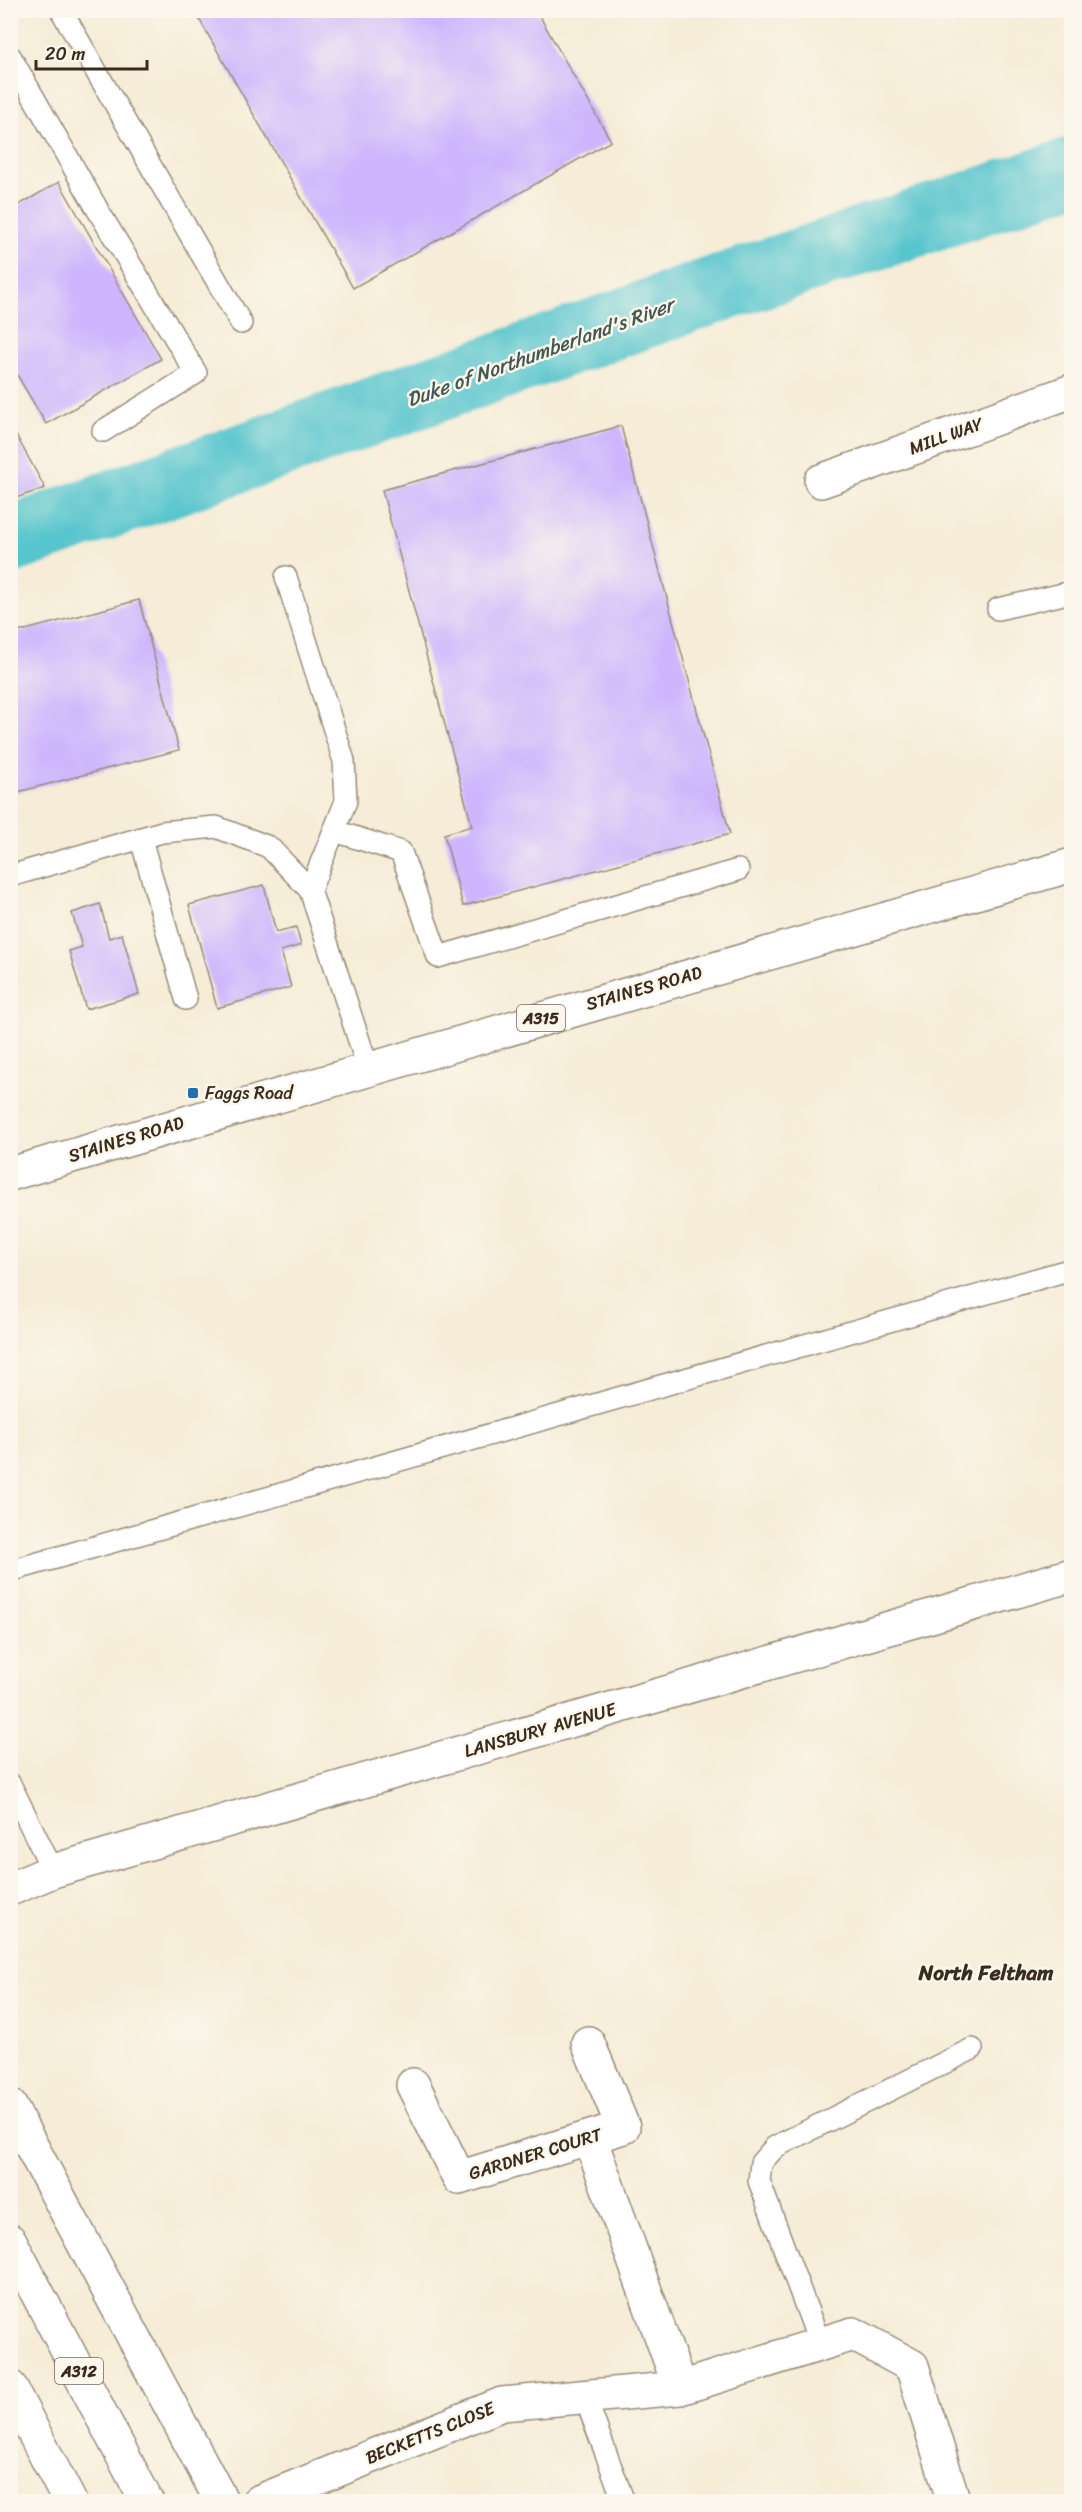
<svg xmlns="http://www.w3.org/2000/svg" width="1082" height="2512" font-family="Sriracha,sans-serif">
	<style>
		.lines { fill: none; stroke-linecap: round; stroke-linejoin: round }
		.river { stroke: #57c5cd; stroke-width: 68 }
		.building { fill: #ceb5fd }
		.lane-casing { stroke: #988b7a; stroke-width: 24 }
		.street-casing { stroke: #988b7a; stroke-width: 36 }
		.primary-casing { stroke: #988b7a; stroke-width: 36 }
		.lane { stroke: #fff; stroke-width: 21 }
		.street { stroke: #fff; stroke-width: 33 }
		.primary { stroke: #fff; stroke-width: 33 }
		.poi-dot { fill: #1f6fb2; stroke: #fbf7ec; stroke-width: 2 }
		.labels { text-anchor: middle; stroke-width: 5; stroke-linejoin: round; paint-order: stroke }
		.shield { fill: #fbf7ec; stroke: #75685c; stroke-width: 1.5 }
		.shield-label { font-size: 16px; font-weight: bold; fill: #3b2a1e }
		.street-label { font-size: 18px; fill: #3b2a1e; stroke: #fbf7ec }
		.poi-label { font-size: 18px; fill: #3b2a1e; stroke: #fbf7ec; text-anchor: start }
		.water-label { font-size: 20px; font-style: italic; fill: #435853; stroke: #fbf7ec }
		.quarter-label { font-size: 21px; font-weight: bold; fill: #3b2a1e; stroke: #fbf7ec }
	</style>
	<rect width="100%" height="100%" fill="#fbf7ec"/>
	<filter id="ink" filterUnits="userSpaceOnUse"><feTurbulence type="fractalNoise" baseFrequency=".0167" numOctaves="2"/><feDisplacementMap in="SourceGraphic" scale="12" xChannelSelector="R" yChannelSelector="G"/><feConvolveMatrix kernelMatrix="1 2 1 2 8 2 1 2 1" color-interpolation-filters="sRGB"/></filter>
	<filter id="wash" filterUnits="userSpaceOnUse"><feTurbulence type="fractalNoise" baseFrequency=".008" numOctaves="4" result="noise"/><feDisplacementMap in="SourceGraphic" scale="24" xChannelSelector="R" yChannelSelector="G"/><feGaussianBlur stdDeviation="1.35" result="paint"/><feColorMatrix in="noise" values="0 0 0 0 0 0 0 0 0 0 0 0 0 0 0 0 0 1.4 0 .05"/><feComposite in="paint" operator="in"/></filter>
	<g filter="url(#wash)">
		<rect width="100%" height="100%" fill="#f6ecd7"/>
		<g class="lines">
			<!-- river -->
			<path class="river" d="M 10,540 L 691,298 L 1072,171"/>
		</g>
		<g id="blocks">
			<!-- building -->
			<path class="building" d="M 194,10 L 536,10 L 611,141 L 353,288 Z
				M 59,182 L 161,359 L 46,424 L 10,363 L 10,210 Z
				M 10,424 L 45,488 L 10,500 Z
				M 621,426 L 730,834 L 463,906 L 444,834 L 472,826 L 382,490 Z
				M 139,600 L 179,750 L 10,794 L 10,634 Z
				M 264,885 L 276,932 L 296,927 L 301,945 L 281,951 L 291,987 L 217,1008 L 189,905 Z
				M 100,904 L 109,938 L 122,934 L 139,994 L 86,1009 L 69,951 L 82,947 L 72,913 Z"/>
		</g>
	</g>
	<g filter="url(#ink)">
		<use href="#blocks" fill-opacity="0" stroke="#988b7a" stroke-width="1.5"/>
		<g class="lines">
			<!-- lane casing -->
			<g class="lane-casing">
				<path id="lane" d="M 61,10 L 241,323
					M 10,56 L 99,212 L 196,373 L 103,431
					M 286,577 L 344,761 L 346,801 L 310,890
					M 998,609 L 1072,592
					M 335,831 L 401,852 L 438,957 L 738,870
					M 141,839 L 186,999
					M 10,876 L 162,832 L 216,827 L 269,847 L 310,890 L 368,1068
					M 10,1571 L 1072,1269
					M 10,1784 L 53,1871
					M 820,2344 L 759,2181 L 761,2163 L 775,2147 L 972,2049
					M 585,2397 L 624,2502"/>
			</g>
			<!-- street casing -->
			<g class="street-casing">
				<path id="street" d="M 821,481 L 1072,391
					M 10,1889 L 53,1871 L 1072,1575
					M 413,2085 L 459,2178 L 623,2127 L 588,2043
					M 10,2106 L 222,2502
					M 590,2138 L 680,2388
					M 10,2387 L 70,2502
					M 258,2502 L 502,2404 L 680,2388 L 853,2334 L 912,2366 L 953,2499"/>
			</g>
			<!-- primary casing -->
			<g class="primary-casing">
				<path id="primary" d="M 10,1174 L 1072,865
					M 10,2241 L 147,2502"/>
			</g>
			<!-- lane -->
			<use href="#lane" class="lane"/>
			<!-- street -->
			<use href="#street" class="street"/>
			<!-- primary -->
			<use href="#primary" class="primary"/>
		</g>
	</g>
	<!-- markers -->
	<rect class="poi-dot" x="187" y="1087" width="12" height="12" rx="3"/>
	<g class="labels">
		<!-- shield labels -->
		<g class="shield">
			<rect x="517" y="1005" width="48" height="26" rx="4.5"/>
			<rect x="55" y="2358" width="48" height="26" rx="4.5"/>
		</g>
		<g class="shield-label">
			<text x="541" y="1024">A315</text>
			<text x="79" y="2377">A312</text>
		</g>
		<!-- street labels -->
		<g class="street-label">
			<text transform="translate(946 436) rotate(-20)" y="6">MILL WAY</text>
			<text transform="translate(644 988) rotate(-16)" y="6">STAINES ROAD</text>
			<text transform="translate(126 1139) rotate(-17)" y="6">STAINES ROAD</text>
			<text transform="translate(540 1730) rotate(-16)" y="6">LANSBURY AVENUE</text>
			<text transform="translate(535 2154) rotate(-17)" y="6">GARDNER COURT</text>
			<text transform="translate(430 2433) rotate(-22)" y="6">BECKETTS CLOSE</text>
		</g>
		<!-- poi labels -->
		<g class="poi-label">
			<text x="205" y="1099">Faggs Road</text>
		</g>
		<!-- water labels -->
		<g class="water-label">
			<text transform="translate(540 352) rotate(-20)" y="7">Duke of Northumberland's River</text>
		</g>
		<!-- quarter labels -->
		<g class="quarter-label">
			<text x="986" y="1980">North Feltham</text>
		</g>
	</g>
	<!-- margin -->
	<rect width="1082" height="2512" fill="none" stroke="#fbf7ec" stroke-width="36"/>
	<!-- scale -->
	<path d="M36 60v9h111v-9" fill="none" stroke="#3b2a1e" stroke-width="3"/>
	<text x="45" y="60" font-size="18" fill="#3b2a1e" stroke="#fbf7ec" stroke-width="4.5" paint-order="stroke">20 m</text>
</svg>
